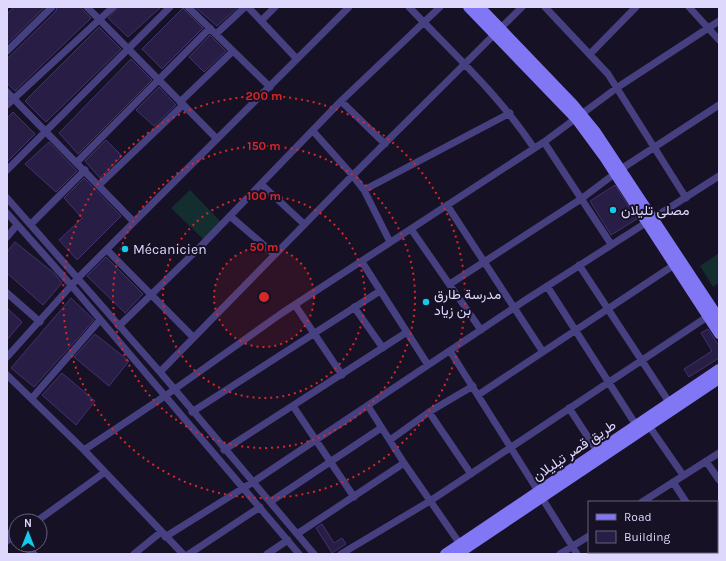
<svg xmlns="http://www.w3.org/2000/svg" width="726" height="561" font-family="Karla,Vazirmatn,sans-serif">
	<style>
		.green { fill: #142e2f }
		.building { fill: #281e45; stroke: #42326f }
		.lines { fill: none; stroke-linecap: round; stroke-linejoin: round }
		.minor { stroke: #464080; stroke-width: 7 }
		.secondary { stroke: #8177f5; stroke-width: 10 }
		.ring { fill: none; stroke: #d62828; stroke-width: 2; stroke-dasharray: 2 4 }
		.poi-dot { fill: #13caed; stroke: #161125; stroke-width: 1.5 }
		.labels { text-anchor: middle; stroke-width: 4; stroke-linejoin: round; paint-order: stroke }
		.poi-label { font-size: 14px; fill: #ded8fc; stroke: #161125; text-anchor: start }
		.street-label { font-size: 14px; fill: #ded8fc; stroke: #161125 }
		.centre { fill: #d62828; stroke: #161125; stroke-width: 2 }
		.ring-label { font-size: 12px; text-anchor: middle; font-weight: bold; fill: #d62828; stroke: #161125; stroke-width: 4; stroke-linejoin: round; paint-order: stroke }
	</style>
	<rect width="100%" height="100%" fill="#161125"/>
	<!-- green -->
	<path class="green" d="M 190,190 L 222,223 L 204,240 L 171,208 Z
		M 719,253 L 719,283 L 713,287 L 700,266 Z"/>
	<!-- building -->
	<path class="building" d="M 14,7 L 45,7 L 7,44 L 7,14 Z
		M 57,7 L 80,7 L 91,18 L 15,91 L 7,83 L 7,59 L 56,11 Z
		M 118,7 L 161,7 L 128,37 L 108,18 Z
		M 195,7 L 238,7 L 217,26 Z
		M 183,8 L 203,28 L 162,69 L 142,49 Z
		M 99,27 L 121,49 L 46,122 L 25,101 Z
		M 210,35 L 226,51 L 204,72 L 189,57 Z
		M 131,59 L 152,80 L 78,154 L 59,133 Z
		M 159,87 L 176,105 L 154,126 L 136,110 Z
		M 13,112 L 35,134 L 7,162 L 7,118 Z
		M 106,140 L 122,156 L 100,178 L 85,161 Z
		M 49,142 L 77,171 L 56,192 L 25,164 Z
		M 84,178 L 121,216 L 77,260 L 59,240 L 82,218 L 64,198 Z
		M 615,185 L 637,219 L 611,235 L 590,201 Z
		M 15,242 L 55,274 L 62,283 L 43,305 L 7,273 L 7,252 Z
		M 106,257 L 143,294 L 125,313 L 87,276 Z
		M 71,298 L 94,320 L 34,387 L 11,368 Z
		M 7,308 L 22,322 L 7,340 Z
		M 708,329 L 719,346 L 719,358 L 689,377 L 684,369 L 712,351 L 701,333 Z
		M 95,334 L 129,361 L 109,386 L 74,357 Z
		M 62,373 L 95,401 L 76,425 L 42,395 Z
		M 322,524 L 334,543 L 342,538 L 346,544 L 332,553 L 316,528 Z"/>
	<g class="lines">
		<!-- minor -->
		<path class="minor" d="M 87,7 L 217,139
			M 188,7 L 270,87
			M 248,7 L 296,58
			M 409,7 C 453,53 499,95 534,148
			M 545,7 L 608,74 L 686,198
			M 689,7 L 719,40
			M 261,21 L 275,7
			M 216,34 L 245,7
			M 7,51 L 52,7
			M 590,54 L 636,7
			M 7,92 L 134,222
			M 341,101 L 385,144
			M 180,102 L 233,51
			M 7,105 L 113,7
			M 313,131 L 353,176 L 364,190 L 390,242
			M 544,142 L 611,244
			M 77,162 L 210,28
			M 7,170 L 170,7
			M 261,184 L 304,224
			M 99,185 L 183,105
			M 364,190 L 510,113
			M 7,198 L 160,372 L 314,554
			M 447,205 L 543,352
			M 7,213 L 71,285 L 299,554
			M 230,216 L 274,254
			M 31,224 L 85,170
			M 411,229 L 481,330
			M 7,237 L 17,225
			M 107,250 L 193,337
			M 362,262 L 428,365
			M 579,265 L 669,402
			M 450,284 L 581,199 L 621,169 L 719,105
			M 547,286 L 636,425
			M 7,293 L 40,322
			M 295,305 L 342,375
			M 354,307 L 383,348
			M 119,326 L 200,247 L 341,101 L 440,7
			M 450,351 L 538,491
			M 7,357 L 78,278 L 349,7
			M 160,372 L 347,181 L 522,7
			M 7,375 L 84,450 L 183,554
			M 478,395 L 674,265
			M 32,398 L 100,320
			M 293,406 L 354,497
			M 368,406 L 404,463 L 460,544
			M 569,408 L 597,451
			M 192,412 L 380,291
			M 429,412 L 471,474
			M 649,426 L 683,475
			M 390,440 L 429,412 L 473,386
			M 84,450 L 165,396 L 282,313 L 544,142 L 618,87 L 719,21
			M 224,450 L 407,332
			M 706,461 L 719,480
			M 673,482 L 686,502
			M 542,498 L 577,554
			M 270,502 L 381,428
			M 642,502 L 719,453
			M 37,521 L 105,472
			M 717,521 L 719,520
			M 7,533 L 16,539
			M 297,534 L 404,463
			M 165,537 L 253,482 L 524,301 L 719,176
			M 7,541 L 16,536
			M 23,545 L 34,554
			M 717,551 L 719,554
			M 134,554 L 161,532
			M 189,554 L 260,507
			M 267,554 L 288,540
			M 341,554 L 430,501 L 710,315
			M 560,554 L 589,536
			M 665,554 L 668,552"/>
		<!-- secondary -->
		<path class="secondary" d="M 468,7 L 576,119 L 604,157 L 719,334
			M 480,7 L 573,104 L 596,132 L 719,318
			M 445,554 L 719,369
			M 458,554 L 719,379"/>
	</g>
	<!-- distance rings -->
	<circle cx="264" cy="297" r="50" fill="#d62828" fill-opacity=".12"/>
	<g class="ring">
		<circle cx="264" cy="297" r="50"/>
		<circle cx="264" cy="297" r="101"/>
		<circle cx="264" cy="297" r="151"/>
		<circle cx="264" cy="297" r="201"/>
	</g>
	<!-- markers -->
	<g class="poi-dot">
		<circle cx="613" cy="210" r="4"/>
		<circle cx="125" cy="249" r="4"/>
		<circle cx="426" cy="302" r="4"/>
	</g>
	<g class="labels">
		<!-- poi labels -->
		<g class="poi-label">
			<text x="621" y="215">مصلى تليلان</text>
			<text x="133" y="254">Mécanicien</text>
			<text x="434" y="299">مدرسة طارق<tspan x="434" dy="16">بن زياد</tspan></text>
		</g>
		<!-- street labels -->
		<g class="street-label">
			<text transform="translate(574 450) rotate(-34)" y="5">طريق قصر تيليلان</text>
		</g>
	</g>
	<circle cx="264" cy="297" r="6" class="centre"/>
	<g class="ring-label">
		<text x="264" y="100">200 m</text>
		<text x="264" y="150">150 m</text>
		<text x="264" y="200">100 m</text>
		<text x="264" y="251">50 m</text>
	</g>
	<!-- border -->
	<rect width="726" height="561" fill="none" stroke="#ded8fc" stroke-width="16"/>
	<!-- legend -->
	<rect x="588" y="501" width="130" height="52" fill="#161125" stroke="#66617b"/>
	<rect x="596" y="514" width="20" height="6" fill="#8177f5" stroke="#66617b"/>
	<text x="624" y="521" font-size="12" fill="#ded8fc">Road</text>
	<rect x="596" y="531" width="20" height="12" fill="#281e45" stroke="#66617b"/>
	<text x="624" y="541" font-size="12" fill="#ded8fc">Building</text>
	<!-- north arrow -->
	<g transform="translate(28 533)"><circle r="19" fill="#161125" stroke="#66617b"/>
	<path d="M0-3L7 15L0 10L-7 15Z" fill="#13caed"/>
	<text y="-6" font-size="11" font-weight="bold" text-anchor="middle" fill="#ded8fc">N</text>
	</g>
</svg>
